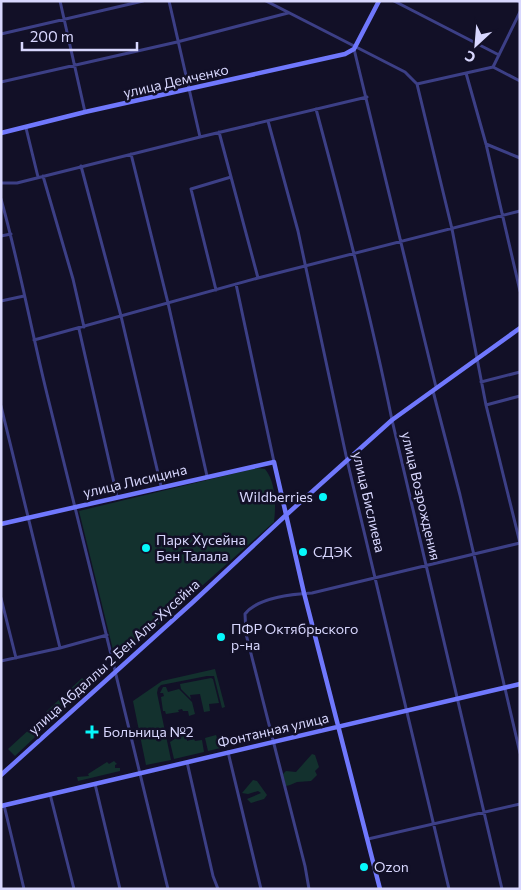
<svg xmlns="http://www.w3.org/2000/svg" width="521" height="890" font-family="Commissioner,sans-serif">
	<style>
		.green { fill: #13312e }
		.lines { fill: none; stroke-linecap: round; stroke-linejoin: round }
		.street { stroke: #3c3f86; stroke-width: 3 }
		.secondary { stroke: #7078fd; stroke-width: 4.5 }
		.poi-dot { fill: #06f8fb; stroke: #121027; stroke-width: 2 }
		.labels { text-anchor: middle; stroke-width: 5; stroke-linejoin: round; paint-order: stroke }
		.street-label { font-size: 14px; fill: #d8d7fe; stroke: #121027 }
		.poi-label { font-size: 14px; fill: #d8d7fe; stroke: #121027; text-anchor: start }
	</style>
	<rect width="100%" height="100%" fill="#121027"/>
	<!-- green -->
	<path class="green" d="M 257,468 L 265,469 C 276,482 276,506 274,522 L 116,662 L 79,511 Z
		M 215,669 L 225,707 L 222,708 L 214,676 L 207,676 L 161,685 L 158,688 L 157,693 L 171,760 L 146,765 L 133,701 L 162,681 Z
		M 82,678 L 90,686 L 53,719 L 46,712 Z
		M 211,678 L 213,679 L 219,703 L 209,704 L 210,711 L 204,712 L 200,694 L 190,695 L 191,699 L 181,689 L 180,684 Z
		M 163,687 L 166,687 L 168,692 L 179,689 L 192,702 L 195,714 L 189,716 L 188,711 L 183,711 L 182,709 L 178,710 L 179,712 L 166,714 L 165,711 L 163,711 L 161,697 L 164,696 L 163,693 L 160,693 Z
		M 45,715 L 51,722 L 15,756 L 8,749 Z
		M 193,734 L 194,736 L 187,738 L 187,741 L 194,739 L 195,741 L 202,740 L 204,752 L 174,759 L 170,742 L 178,737 Z
		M 216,735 L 219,743 L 226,742 L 229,746 L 208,751 L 205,738 Z
		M 312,754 L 315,755 L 319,767 L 315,771 L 317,775 L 311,781 L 297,782 L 290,785 L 286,786 L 283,774 L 286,771 L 296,772 Z
		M 114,761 L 117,764 L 115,765 L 115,768 L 120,768 L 120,771 L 78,781 L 77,777 L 89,776 L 88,774 L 107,762 L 109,764 Z
		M 253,780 L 257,781 L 267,795 L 264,799 L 251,803 L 247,799 L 261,793 L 258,791 L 248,794 L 242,793 Z"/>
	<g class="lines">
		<!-- street -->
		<path class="street" d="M 60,1 L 85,112
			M 169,1 L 200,137
			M 266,1 L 405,72 L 417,84 L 452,229 L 486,405 L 520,543
			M 394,1 L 499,55
			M 518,1 L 520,2
			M 1,34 L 143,1
			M 354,49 L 436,387
			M 493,67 L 520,12
			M 493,67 L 520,81
			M 466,73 L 486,144 L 520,291
			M 1,82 L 177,42 L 288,13
			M 417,84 L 493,67
			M 316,109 C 344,213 371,316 392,420 L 502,889
			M 268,121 L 298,231 L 347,460 L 449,889
			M 26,128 L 38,177
			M 219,132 L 258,278
			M 486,144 L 520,158
			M 131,154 L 168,303 L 207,476
			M 81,166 L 121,316 L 161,486
			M 43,176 L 73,279 L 84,327
			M 1,183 L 17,183 L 200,137 L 367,97
			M 1,199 C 19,263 31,329 47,394 C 88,559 128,723 168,889
			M 1,236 L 11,234
			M 236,284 L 274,462
			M 216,290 L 191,189 L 231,177
			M 1,301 L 24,296
			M 79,329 L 117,496
			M 34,340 L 258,278 L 520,211
			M 481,382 L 520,372
			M 433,391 L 460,495 L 520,753
			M 486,405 L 520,396
			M 1,406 L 60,648
			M 1,598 L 16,658
			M 1,661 L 60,648 L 107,635
			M 228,752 L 261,889
			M 187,762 L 213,876 L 218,889
			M 95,784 L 120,889
			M 50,794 L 74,889
			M 4,805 L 24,889
			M 368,839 L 520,804
			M 309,889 L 305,866 L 246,634 L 245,614 C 257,598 293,594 312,593 L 520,543"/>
		<!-- secondary -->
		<path class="secondary" d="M 1,133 L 85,112 L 345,54 L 354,49 L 379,1
			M 1,524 L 274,462 L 304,593 L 380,889
			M 1,775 L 193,602 L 285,516 L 392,420 L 520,328
			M 1,806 L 520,684"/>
	</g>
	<!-- markers -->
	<g class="poi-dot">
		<circle cx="323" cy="497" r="5"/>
		<circle cx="146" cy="548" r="5"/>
		<circle cx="303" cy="552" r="5"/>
		<circle cx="221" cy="637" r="5"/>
		<path d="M89.5 724.5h5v5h5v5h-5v5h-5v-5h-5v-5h5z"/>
		<circle cx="364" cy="867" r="5"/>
	</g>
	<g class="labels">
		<!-- street labels -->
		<g class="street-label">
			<text transform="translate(176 81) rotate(-13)" y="5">улица Демченко</text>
			<text transform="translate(135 481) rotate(-13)" y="5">улица Лисицина</text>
			<text transform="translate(421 496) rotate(77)" y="5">улица Возрождения</text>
			<text transform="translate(369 502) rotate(77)" y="5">улица Бислиева</text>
			<text transform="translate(114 657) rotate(-42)" y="5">улица Абдаллы 2 Бен Аль-Хусейна</text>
			<text transform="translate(273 730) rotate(-13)" y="5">Фонтанная улица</text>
		</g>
		<!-- poi labels -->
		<g class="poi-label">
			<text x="313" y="502" text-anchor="end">Wildberries</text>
			<text x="156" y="545">Парк Хусейна<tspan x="156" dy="16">Бен Талала</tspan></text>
			<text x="313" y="557">СДЭК</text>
			<text x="231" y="634">ПФР Октябрьского<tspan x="231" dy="16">р-на</tspan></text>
			<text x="103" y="737">Больница №2</text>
			<text x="374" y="872">Ozon</text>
		</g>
	</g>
	<!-- border -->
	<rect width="521" height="890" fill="none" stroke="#d8d7fe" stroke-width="5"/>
	<!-- north arrow -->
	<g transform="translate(476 45) rotate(206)" stroke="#121027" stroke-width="4" paint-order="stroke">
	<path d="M0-4L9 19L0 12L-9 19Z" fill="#d8d7fe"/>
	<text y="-8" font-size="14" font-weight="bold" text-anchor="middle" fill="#d8d7fe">С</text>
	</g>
	<!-- scale -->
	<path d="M22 42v8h115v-8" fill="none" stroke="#d8d7fe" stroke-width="2.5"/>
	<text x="30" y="42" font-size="15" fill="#d8d7fe" stroke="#121027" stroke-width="4" paint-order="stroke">200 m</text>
</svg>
